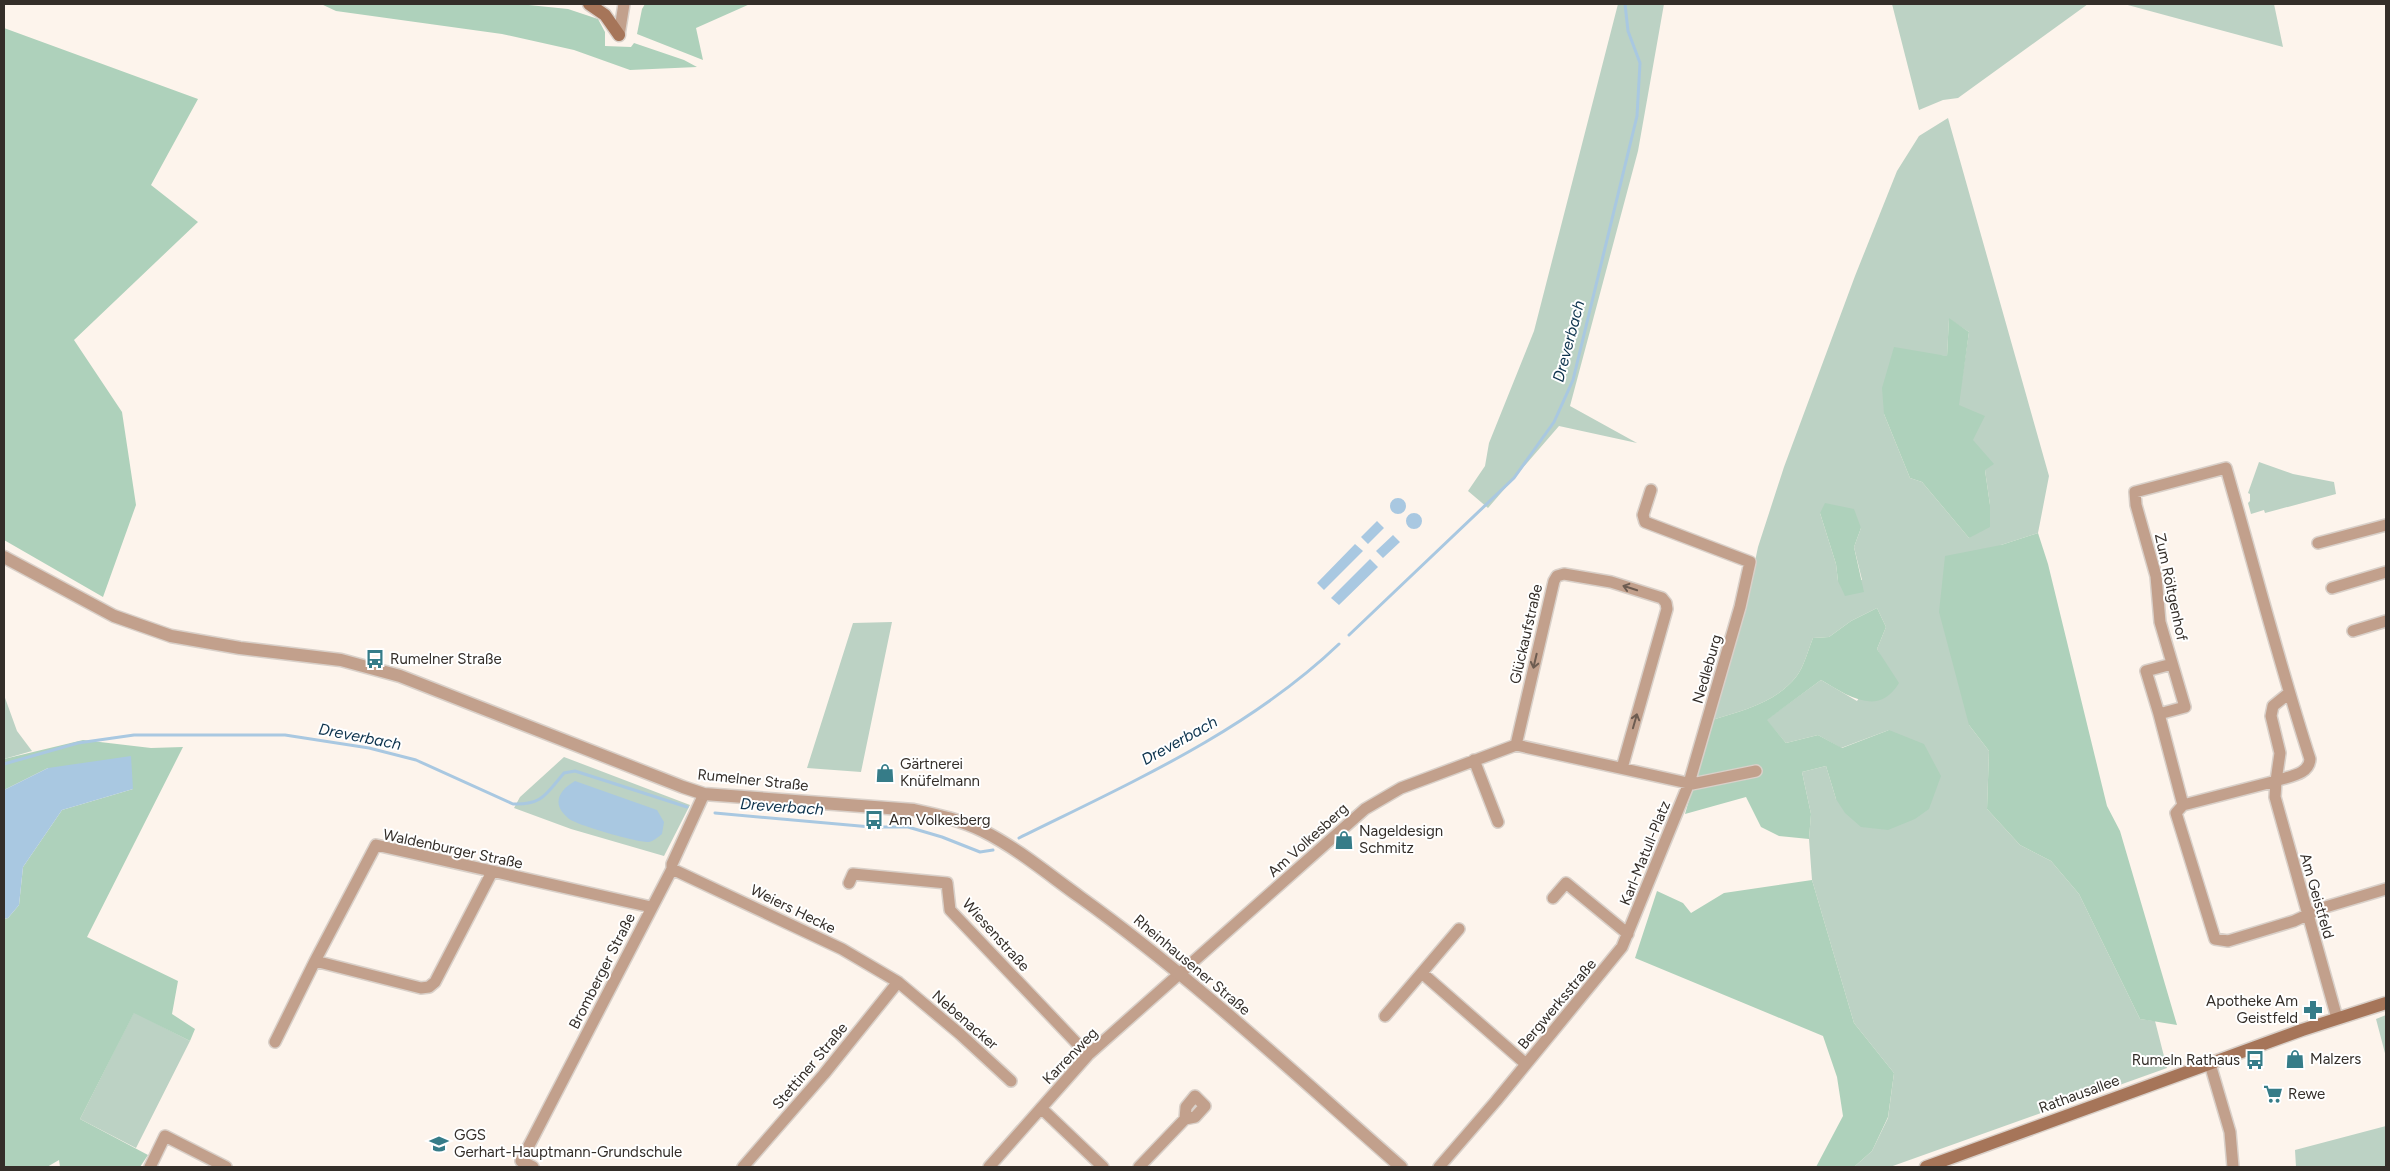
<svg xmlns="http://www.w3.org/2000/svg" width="2390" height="1171" font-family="Figtree,sans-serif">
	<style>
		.green { fill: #bcd2c4; fill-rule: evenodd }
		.forest { fill: #aed1bb }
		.water { fill: #a9c8e1 }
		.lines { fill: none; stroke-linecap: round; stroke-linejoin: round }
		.stream { stroke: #a9c8e1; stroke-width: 3 }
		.minor-casing { stroke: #d9d0c9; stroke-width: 14 }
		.tertiary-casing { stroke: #d9d0c9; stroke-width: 15 }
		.secondary-casing { stroke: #d9d0c9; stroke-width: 15 }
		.minor { stroke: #c2a08c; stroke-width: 11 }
		.tertiary { stroke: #c2a08c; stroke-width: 12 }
		.secondary { stroke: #a67559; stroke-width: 12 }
		.oneway { stroke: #6d5c51 }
		.labels { text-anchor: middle; stroke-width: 4; stroke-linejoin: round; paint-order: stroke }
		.street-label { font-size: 15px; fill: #342e29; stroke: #fff }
		.poi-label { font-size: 15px; fill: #342e29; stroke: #fff; text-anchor: start }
		.water-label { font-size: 16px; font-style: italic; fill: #0d334d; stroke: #fff }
	</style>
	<rect width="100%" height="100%" fill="#fdf4ec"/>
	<!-- green -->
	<path class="green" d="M 1618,4 L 1664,4 L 1638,151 L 1570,406 L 1637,443 L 1559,426 L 1488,508 L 1468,491 L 1485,466 L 1489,443 L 1534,331 Z
		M 1892,4 L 2088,4 L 1958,98 L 1943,100 L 1919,110 Z
		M 2124,4 L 2274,4 L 2283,47 Z
		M 1948,118 L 2049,476 L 2038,533 L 2001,545 L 1969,725 L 1989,751 L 1987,809 L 2020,845 L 2051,861 L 2079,894 L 2140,1019 L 2155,1021 L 2167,1068 L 1890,1167 L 1854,1167 L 1872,1151 L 1888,1118 L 1894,1073 L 1854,1023 L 1812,880 L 1809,839 L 1811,814 L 1802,772 L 1826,766 L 1836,799 L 1889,730 L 1841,748 L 1818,735 L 1786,743 L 1766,720 L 1821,680 L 1857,701 L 1884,662 L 1877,649 L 1886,627 L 1877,608 L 1851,621 L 1829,637 L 1813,638 C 1808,650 1804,667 1796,677 C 1775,703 1743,710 1712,720 L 1743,619 L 1758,547 L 1784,467 L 1855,276 L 1897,171 L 1919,136 ZM 1949,319 L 1969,332 L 1958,405 L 1985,470 L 1990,505 L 1969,538 L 1922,482 L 1910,478 L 1884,414 L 1930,355 L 1947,356 ZM 1820,513 L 1861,528 L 1854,547 L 1862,580 L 1838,581 L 1836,564 Z
		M 2259,462 L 2293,474 L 2334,482 L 2336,494 L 2265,513 L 2264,510 L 2251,514 L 2248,503 L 2250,501 L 2250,494 L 2248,493 Z
		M 892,622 L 861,772 L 807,768 L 853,623 Z
		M 4,695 L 17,731 L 32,751 L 4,759 Z
		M 564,757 L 690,805 L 664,856 L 571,829 L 514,808 L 520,797 Z
		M 134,1012 L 190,1041 L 136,1148 L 80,1119 Z
		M 2386,1015 L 2386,1057 L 2376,1019 Z
		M 2386,1126 L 2386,1167 L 2296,1167 L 2295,1150 Z"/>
	<!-- forest -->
	<path class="forest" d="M 321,4 L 519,4 L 568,9 L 598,19 L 605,32 L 605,46 L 631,47 L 634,43 L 684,60 L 697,67 L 630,70 L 574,50 L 502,34 L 336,11 Z
		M 645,4 L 750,4 L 696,28 L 703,60 L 637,34 L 642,9 Z
		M 4,28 L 198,99 L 151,185 L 198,222 L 74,340 L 122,412 L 136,505 L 103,597 L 4,540 Z
		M 1949,318 L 1969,332 L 1959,405 L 1985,416 L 1973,440 L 1994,464 L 1985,470 L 1990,505 L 1990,527 L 1969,538 L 1922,482 L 1910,478 L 1884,414 L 1882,388 L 1894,347 L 1947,356 Z
		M 1825,503 L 1854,509 L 1861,528 L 1854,547 L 1864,592 L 1845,596 L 1838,581 L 1836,564 L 1820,513 Z
		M 2038,533 L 2048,564 L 2107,806 L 2120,831 L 2177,1025 L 2140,1019 L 2079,894 L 2051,861 L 2020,845 L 1987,809 L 1989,751 L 1969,725 L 1939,612 L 1945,556 L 2001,545 Z
		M 1877,608 L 1886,627 L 1877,649 L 1899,683 C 1878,718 1847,695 1821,680 L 1767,720 L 1786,743 L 1818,735 L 1842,748 L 1889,730 L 1924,744 L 1941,776 L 1929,809 L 1915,819 L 1888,830 L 1861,827 L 1845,813 L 1836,799 L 1826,766 L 1802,772 L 1811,814 L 1809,839 L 1779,836 L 1761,827 L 1746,797 L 1685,814 L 1712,720 C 1743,710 1775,703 1796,677 C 1804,667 1808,650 1813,638 L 1829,637 L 1851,621 Z
		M 83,740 L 151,748 L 183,747 L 87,937 L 178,981 L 172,1014 L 195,1029 L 190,1041 L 134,1013 L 80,1119 L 148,1155 L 140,1167 L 60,1167 L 59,1160 L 47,1167 L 4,1167 L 4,919 L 8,918 L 19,905 L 23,867 L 62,810 L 133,789 L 48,768 L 4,790 L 4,759 Z
		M 1812,880 L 1854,1023 L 1894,1073 L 1888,1117 L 1872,1151 L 1854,1167 L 1816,1167 L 1843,1116 L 1837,1077 L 1823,1036 L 1635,958 L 1657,891 L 1683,903 L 1691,913 L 1724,893 Z"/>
	<!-- water -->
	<path class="water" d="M1390 506a8 8 0 1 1 16 0a8 8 0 1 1-16 0Z
		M1406 521a8 8 0 1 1 16 0a8 8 0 1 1-16 0Z
		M 1377,521 L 1384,528 L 1368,544 L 1361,537 Z
		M 1393,535 L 1400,542 L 1383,558 L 1376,551 Z
		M 1355,544 L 1363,551 L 1324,590 L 1317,583 Z
		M 1370,559 L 1378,567 L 1339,605 L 1331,598 Z
		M 131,756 L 133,789 L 62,810 L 23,867 L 19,905 L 8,918 L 4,919 L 4,790 L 48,768 Z
		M 575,781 L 657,810 L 664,822 L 662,834 C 658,837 654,841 649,842 C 639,843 575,825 568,818 C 551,804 559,790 575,781 Z"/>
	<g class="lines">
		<!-- stream -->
		<path class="stream" d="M 1349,635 L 1514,478 L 1554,422 L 1573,380 L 1637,116 L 1640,63 L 1628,31 L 1625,4
			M 4,764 L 78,743 L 134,735 L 285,735 L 369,748 L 416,760 L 513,804 C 543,805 546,794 564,773 L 575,771 L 687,807
			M 715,813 L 871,827 L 908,827 L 942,837 L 980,852 L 993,850
			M 1019,838 C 1130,783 1248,731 1339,644"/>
		<!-- minor casing -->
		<g class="minor-casing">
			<path id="minor" d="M 619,35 L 624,4
				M 2318,543 L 2386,525
				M 2332,588 L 2386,572
				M 2353,631 L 2386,621
				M 2159,714 L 2146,671 L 2172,664
				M 1516,745 L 1554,581 L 1557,576 L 1564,574 L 1611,582 L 1662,598 L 1666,603 L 1667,609 L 1622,768
				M 1474,760 L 1498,822
				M 2183,805 L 2276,781 L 2280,753 L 2271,716 L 2273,706 L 2289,693
				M 672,869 L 842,949 L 898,982 L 960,1034 L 1011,1081
				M 849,883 L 853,874 L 947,883 L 950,910 L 1088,1055
				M 1553,898 L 1566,883 L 1628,934
				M 315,961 L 421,988 L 429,987 L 435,982 L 492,872
				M 1422,973 L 1526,1064
				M 1385,1016 L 1459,929
				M 2337,1018 L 2275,797 L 2276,781 C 2289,776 2309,775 2310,759 C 2279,663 2254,565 2226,468 L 2135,492 L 2136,505 L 2156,576 L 2160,622 L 2185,707 L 2159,714 L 2183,805 L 2176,813 L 2215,939 L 2228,941 L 2294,921 L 2322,908 L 2386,889
				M 275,1042 L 315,961 L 376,845 L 651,907
				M 2210,1064 L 2230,1132 L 2233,1167
				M 1041,1108 L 1103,1167
				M 150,1167 L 165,1136 L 226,1167
				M 533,1167 L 521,1161 L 672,869 L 672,864 L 704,794
				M 743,1167 L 824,1074 L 898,982
				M 989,1167 L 1088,1055 L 1365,809 L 1401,788 L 1516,745 L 1692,784 L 1756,771
				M 1139,1167 L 1185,1119 L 1195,1117 L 1205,1106 L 1195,1096 L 1186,1107 L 1185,1119
				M 1439,1167 L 1496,1101 L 1622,947 L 1689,783 L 1740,607 L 1750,562 L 1645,522 L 1643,515 L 1651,490"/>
		</g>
		<!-- tertiary casing -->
		<g class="tertiary-casing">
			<path id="tertiary" d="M 4,557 L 114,616 L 171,636 L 240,648 L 341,660 L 400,676 L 683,787 L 704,794 L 914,810 C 937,815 961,820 983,831 C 1017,848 1048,874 1080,897 C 1193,978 1296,1075 1401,1167"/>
		</g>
		<!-- secondary casing -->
		<g class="secondary-casing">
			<path id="secondary" d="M 589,4 L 605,15 L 619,35
				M 1926,1167 L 2302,1030 L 2386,1003"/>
		</g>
		<!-- minor -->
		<use href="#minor" class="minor"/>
		<!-- tertiary -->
		<use href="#tertiary" class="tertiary"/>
		<!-- secondary -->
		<use href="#secondary" class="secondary"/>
	</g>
	<!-- one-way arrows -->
	<defs><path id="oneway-shaft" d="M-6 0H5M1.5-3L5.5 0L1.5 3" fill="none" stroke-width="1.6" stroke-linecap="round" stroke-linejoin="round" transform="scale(1.25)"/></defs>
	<g class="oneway">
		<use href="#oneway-shaft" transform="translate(1630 588) rotate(-162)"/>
		<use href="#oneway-shaft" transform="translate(1535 661) rotate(103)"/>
		<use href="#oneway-shaft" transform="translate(1635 721) rotate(-74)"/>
	</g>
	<!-- icons -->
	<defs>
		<g id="bus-bare" transform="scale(1.5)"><path d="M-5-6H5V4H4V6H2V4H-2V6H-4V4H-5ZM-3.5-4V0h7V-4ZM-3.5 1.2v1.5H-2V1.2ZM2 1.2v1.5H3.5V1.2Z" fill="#367c88" stroke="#fff" stroke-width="2.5" paint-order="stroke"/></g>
		<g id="shop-bare" transform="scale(1.5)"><path d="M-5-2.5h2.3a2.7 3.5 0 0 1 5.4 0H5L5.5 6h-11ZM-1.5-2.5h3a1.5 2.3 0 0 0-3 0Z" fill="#367c88" stroke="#fff" stroke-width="2.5" paint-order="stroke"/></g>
		<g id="pharmacy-bare" transform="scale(1.5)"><path d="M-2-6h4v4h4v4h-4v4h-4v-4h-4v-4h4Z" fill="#367c88" stroke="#fff" stroke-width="2.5" paint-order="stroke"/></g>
		<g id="supermarket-bare" transform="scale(1.5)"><path d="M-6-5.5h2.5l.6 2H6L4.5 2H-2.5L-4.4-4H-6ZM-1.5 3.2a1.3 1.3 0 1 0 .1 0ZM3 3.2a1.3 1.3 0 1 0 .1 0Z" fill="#367c88" stroke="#fff" stroke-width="2.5" paint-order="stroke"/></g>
		<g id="school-bare" transform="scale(1.5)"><path d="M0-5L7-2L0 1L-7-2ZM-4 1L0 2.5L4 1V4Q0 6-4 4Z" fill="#367c88" stroke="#fff" stroke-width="2.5" paint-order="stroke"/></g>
	</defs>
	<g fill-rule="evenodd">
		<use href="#bus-bare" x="375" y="659"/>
		<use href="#shop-bare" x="885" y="773"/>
		<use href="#bus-bare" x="874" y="820"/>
		<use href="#shop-bare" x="1344" y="840"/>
		<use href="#pharmacy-bare" x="2313" y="1010"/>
		<use href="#shop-bare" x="2295" y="1059"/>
		<use href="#bus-bare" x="2255" y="1060"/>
		<use href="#supermarket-bare" x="2273" y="1094"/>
		<use href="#school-bare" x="439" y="1144"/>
	</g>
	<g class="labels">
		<!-- street labels -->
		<g class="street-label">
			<text transform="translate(2171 587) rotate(78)" y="5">Zum Röltgenhof</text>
			<text transform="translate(1526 634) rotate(-77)" y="5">Glückaufstraße</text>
			<text transform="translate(1707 669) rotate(-74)" y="5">Nedleburg</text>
			<text transform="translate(753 780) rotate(6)" y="5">Rumelner Straße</text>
			<text transform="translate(1308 840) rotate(-42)" y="5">Am Volkesberg</text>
			<text transform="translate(453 849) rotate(12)" y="5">Waldenburger Straße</text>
			<text transform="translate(1645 853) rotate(-68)" y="5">Karl-Matull-Platz</text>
			<text transform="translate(2317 896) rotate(74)" y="5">Am Geistfeld</text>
			<text transform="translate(793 909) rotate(26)" y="5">Weiers Hecke</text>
			<text transform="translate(996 935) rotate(48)" y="5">Wiesenstraße</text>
			<text transform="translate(1192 965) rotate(40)" y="5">Rheinhausener Straße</text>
			<text transform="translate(602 971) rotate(-63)" y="5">Bromberger Straße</text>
			<text transform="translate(1557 1004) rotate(-50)" y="5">Bergwerksstraße</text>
			<text transform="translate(965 1020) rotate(41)" y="5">Nebenacker</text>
			<text transform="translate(1070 1056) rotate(-46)" y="5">Karrenweg</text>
			<text transform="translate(810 1066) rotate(-50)" y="5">Stettiner Straße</text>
			<text transform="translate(2079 1094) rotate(-20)" y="5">Rathausallee</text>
		</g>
		<!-- poi labels -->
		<g class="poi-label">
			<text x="390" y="664">Rumelner Straße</text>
			<text x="900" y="769">Gärtnerei<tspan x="900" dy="17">Knüfelmann</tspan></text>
			<text x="889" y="825">Am Volkesberg</text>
			<text x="1359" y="836">Nageldesign<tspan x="1359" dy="17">Schmitz</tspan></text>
			<text x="2298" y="1006" text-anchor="end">Apotheke Am<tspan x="2298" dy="17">Geistfeld</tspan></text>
			<text x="2310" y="1064">Malzers</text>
			<text x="2240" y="1065" text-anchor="end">Rumeln Rathaus</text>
			<text x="2288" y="1099">Rewe</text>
			<text x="454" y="1140">GGS<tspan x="454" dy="17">Gerhart-Hauptmann-Grundschule</tspan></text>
		</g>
		<!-- water labels -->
		<g class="water-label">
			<text transform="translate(1568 341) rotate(-75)" y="6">Dreverbach</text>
			<text transform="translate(360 736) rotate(11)" y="6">Dreverbach</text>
			<text transform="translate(1179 740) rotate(-29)" y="6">Dreverbach</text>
			<text transform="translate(782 806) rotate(4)" y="6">Dreverbach</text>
		</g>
	</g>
	<!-- border -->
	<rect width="2390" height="1171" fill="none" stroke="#342e29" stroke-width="10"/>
</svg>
